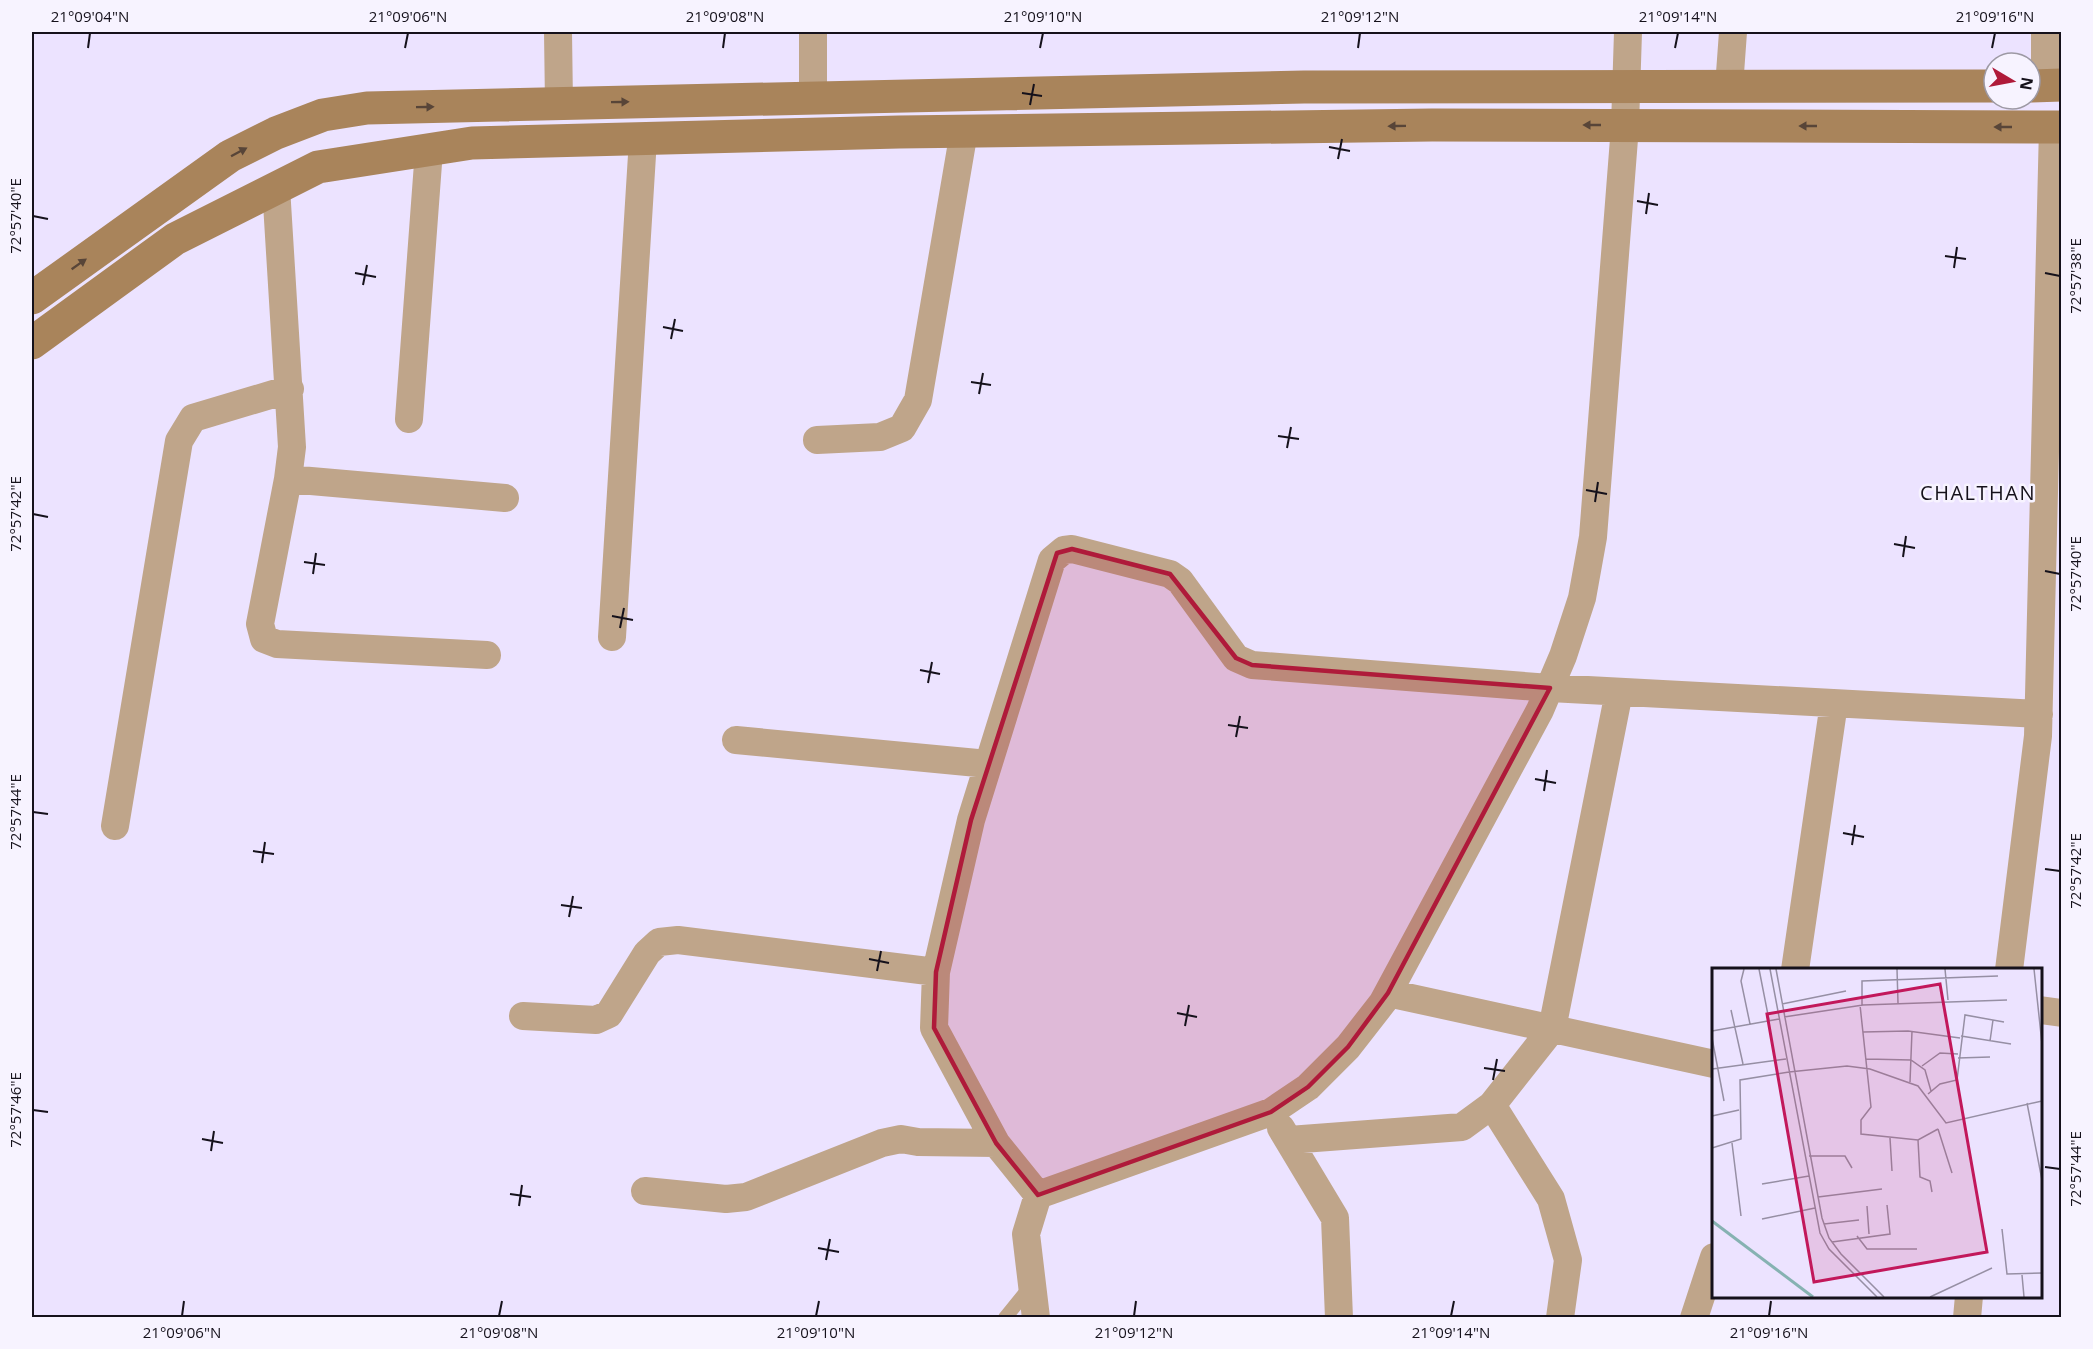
<svg xmlns="http://www.w3.org/2000/svg" width="2093" height="1349" font-family="'Open Sans',sans-serif">
	<style>
		.lines { fill: none; stroke-linecap: round; stroke-linejoin: round }
		.lane { stroke: #bfa58a; stroke-width: 14 }
		.street { stroke: #bfa58a; stroke-width: 28 }
		.secondary { stroke: #a9845b; stroke-width: 33 }
		.oneway { fill: #584538 }
		.marked { fill: #af1a3a; fill-opacity: 0.2; stroke: #af1a3a; stroke-width: 4.5; stroke-linejoin: round }
		.ticks { fill: none; stroke: #15111b; stroke-width: 2 }
		.labels { text-anchor: middle; stroke-width: 5; stroke-linejoin: round; paint-order: stroke }
		.quarter-label { font-size: 20px; letter-spacing: 1.5px; fill: #15111b; stroke: #f7f3ff }
		.inset-river { fill: none; stroke: #86b2b2; stroke-width: 3 }
		.inset-road { fill: none; stroke: #968fa4; stroke-width: 1.5 }
		.view { fill: #c2185b; fill-opacity: 0.15; stroke: #c2185b; stroke-width: 3 }
		.inset-edge { fill: none; stroke: #15111b; stroke-width: 3 }
		.neatline { fill: none; stroke: #15111b; stroke-width: 2 }
		.ticks-label { font-size: 15px; text-anchor: middle; fill: #15111b }
	</style>
	<rect width="100%" height="100%" fill="#ece3ff"/>
	<g class="lines">
		<!-- lane -->
		<path class="lane" d="M 1005,1318 L 1030,1287"/>
		<!-- street -->
		<path class="street" d="M 558,32 L 559,104
			M 2045,32 L 2045,85
			M 1729,87 L 1733,32
			M 813,98 L 813,32
			M 276,187 L 292,447 L 288,479 L 260,624 L 264,639 L 277,644 L 487,655
			M 409,419 L 429,150
			M 817,440 L 880,437 L 902,428 L 918,400 L 964,131
			M 288,479 L 505,498
			M 612,637 L 643,139
			M 736,740 L 988,764
			M 115,826 L 179,441 L 193,418 L 290,389
			M 1795,970 L 1834,703
			M 2009,970 L 2038,736 L 2053,127
			M 1388,993 L 1714,1064
			M 2040,1010 L 2062,1013
			M 523,1016 L 596,1020 L 609,1014 L 647,953 L 659,942 L 678,940 L 936,972
			M 1492,1105 L 1551,1199 L 1568,1260 L 1560,1318
			M 1281,1128 L 1335,1218 L 1339,1318
			M 1289,1140 L 1462,1127 L 1492,1105 L 1552,1029 L 1619,692
			M 996,1143 L 934,1028 L 936,972 L 971,820 L 1052,560 L 1064,550 L 1072,549 L 1170,574 L 1180,581 L 1236,658 L 1252,665 L 1550,688 L 2039,714
			M 645,1191 L 726,1199 L 746,1197 L 882,1143 L 901,1139 L 918,1142 L 996,1143 L 1038,1195
			M 1036,1318 L 1026,1234 L 1038,1195 L 1271,1112 L 1308,1087 L 1348,1047 L 1383,1002 L 1540,710 L 1563,656 L 1582,598 L 1593,537 L 1625,126 L 1628,32
			M 1694,1318 L 1714,1257
			M 1967,1318 L 1969,1296"/>
		<!-- secondary -->
		<path class="secondary" d="M 2030,86 L 2062,85
			M 32,298 L 230,156 L 276,133 L 323,115 L 367,108 L 1304,87 L 1994,86
			M 32,343 L 175,239 L 318,167 L 472,143 L 899,132 L 1432,125 L 2062,127"/>
	</g>
	<!-- one-way arrows -->
	<defs><path id="oneway-solid" d="M-6-.8H1V-3.2L6.5 0L1 3.2V.8H-6Z" transform="scale(1.5)"/></defs>
	<g class="oneway">
		<use href="#oneway-solid" transform="translate(620 102) rotate(-1)"/>
		<use href="#oneway-solid" transform="translate(425 107) rotate(-1)"/>
		<use href="#oneway-solid" transform="translate(1592 125) rotate(-180)"/>
		<use href="#oneway-solid" transform="translate(1397 126) rotate(179)"/>
		<use href="#oneway-solid" transform="translate(1808 126) rotate(-180)"/>
		<use href="#oneway-solid" transform="translate(2003 127) rotate(-180)"/>
		<use href="#oneway-solid" transform="translate(239 152) rotate(-28)"/>
		<use href="#oneway-solid" transform="translate(79 264) rotate(-35)"/>
	</g>
	<!-- marked area -->
	<path class="marked" d="M 1072,549 L 1170,574 L 1236,658 L 1252,665 L 1550,688 L 1388,993 L 1348,1047 L 1308,1087 L 1271,1112 L 1038,1195 L 996,1143 L 934,1028 L 936,972 L 971,820 L 1057,553 Z"/>
	<!-- ticks -->
	<path class="ticks" d="M 88,48 L 90,33M 405,48 L 408,33M 723,48 L 725,33M 1040,48 L 1043,33M 1358,48 L 1360,33M 1675,48 L 1678,33M 1992,48 L 1995,33M 1022,93 L 1042,96M 1030,105 L 1034,84M 1329,147 L 1350,151M 1338,159 L 1342,139M 1637,201 L 1658,205M 1646,214 L 1649,193M 33,216 L 48,219M 1945,256 L 1966,259M 1954,268 L 1957,247M 355,273 L 376,277M 2045,273 L 2060,276M 363,285 L 367,265M 663,327 L 683,331M 671,339 L 675,319M 971,382 L 991,385M 979,394 L 983,373M 1278,436 L 1299,439M 1287,448 L 1291,427M 1586,490 L 1607,494M 1595,502 L 1598,482M 33,514 L 48,517M 1894,544 L 1915,548M 1903,557 L 1906,536M 304,562 L 325,565M 2045,571 L 2060,574M 313,574 L 316,553M 612,616 L 633,620M 620,628 L 624,608M 920,670 L 940,674M 928,683 L 932,662M 1228,725 L 1248,728M 1236,737 L 1240,716M 1535,779 L 1556,783M 1544,791 L 1547,770M 33,812 L 48,814M 1843,833 L 1864,837M 1852,845 L 1855,825M 253,851 L 274,854M 262,863 L 265,842M 2045,869 L 2060,871M 561,905 L 582,908M 569,917 L 573,896M 869,959 L 889,963M 877,971 L 881,951M 1177,1013 L 1197,1017M 1185,1026 L 1189,1005M 1484,1068 L 1505,1071M 1493,1080 L 1497,1059M 33,1110 L 48,1112M 202,1139 L 223,1143M 211,1151 L 214,1131M 2045,1167 L 2060,1169M 510,1194 L 531,1197M 519,1206 L 522,1185M 818,1248 L 839,1252M 826,1260 L 830,1239M 182,1316 L 184,1301M 499,1316 L 502,1301M 816,1316 L 819,1301M 1134,1316 L 1136,1301M 1451,1316 L 1454,1301M 1769,1316 L 1771,1301"/>
	<g class="labels">
		<!-- quarter labels -->
		<g class="quarter-label">
			<text x="1978" y="500">CHALTHAN</text>
		</g>
	</g>
	<!-- overview -->
	<g transform="translate(1712 968)">
		<rect width="330" height="330" fill="#ece3ff"/>
		<path class="inset-river" d="M 0,253 L 101,329"/>
		<path class="inset-road" d="M 32,1 L 29,13 L 38,56M 47,1 L 57,52M 58,1 L 108,265 L 117,281 L 165,329M 64,1 L 110,250 L 117,270 L 129,286 L 172,329M 185,1 L 186,35M 233,1 L 236,32M 322,1 L 330,76M 70,36 L 134,23M 148,37 L 159,139 L 149,152 L 149,166 L 206,172 L 226,161M 150,37 L 150,13 L 286,8M 19,42 L 31,96M 72,49 L 151,37 L 295,32M 0,63 L 67,51M 151,64 L 196,63 L 248,70M 249,68 L 299,76M 0,70 L 12,133M 278,73 L 281,52M 246,90 L 278,89M 154,91 L 199,92 L 213,102 L 219,123M 210,98 L 228,85 L 246,86M 0,101 L 74,91M 198,114 L 200,63M 216,126 L 228,116 L 245,112 L 253,47 L 292,54M 315,135 L 330,212M 0,148 L 27,142M 226,161 L 240,205M 178,170 L 180,203M 206,172 L 208,209 L 218,213 L 220,224M 20,175 L 29,248M 0,180 L 29,171 L 28,112 L 77,104 L 135,98 L 158,101 L 206,118 L 234,155 L 330,133M 97,188 L 133,188 L 140,200M 50,216 L 97,208M 106,229 L 170,221M 155,238 L 157,266M 50,251 L 103,240M 112,256 L 147,252M 290,261 L 295,306 L 330,305M 145,268 L 155,281 L 205,281M 120,274 L 178,266 L 175,237M 310,307 L 312,329M 218,329 L 280,300"/>
		<path class="view" d="M 228,16 L 275,284 L 102,314 L 55,46 Z"/>
		<rect width="330" height="330" class="inset-edge"/>
	</g>
	<!-- border -->
	<rect width="2093" height="1349" fill="none" stroke="#f7f3ff" stroke-width="66"/>
	<!-- north arrow -->
	<g transform="translate(2012 81) rotate(100)"><circle r="28" fill="#f7f3ff" stroke="#9d99a4" stroke-width="1.5"/>
	<path d="M0-4.5L10 22L0 15L-10 22Z" fill="#af1a3a"/>
	<text y="-9" font-size="16" font-weight="bold" text-anchor="middle" fill="#15111b">N</text>
	</g>
	<rect x="33" y="33" width="2027" height="1283" class="neatline"/>
	<g class="ticks-label">
		<text x="90" y="22">21°09'04"N</text>
		<text x="408" y="22">21°09'06"N</text>
		<text x="725" y="22">21°09'08"N</text>
		<text x="1043" y="22">21°09'10"N</text>
		<text x="1360" y="22">21°09'12"N</text>
		<text x="1678" y="22">21°09'14"N</text>
		<text x="1995" y="22">21°09'16"N</text>
		<text transform="translate(16 216) rotate(-90)" y="5">72°57'40"E</text>
		<text transform="translate(2076 276) rotate(-90)" y="5">72°57'38"E</text>
		<text transform="translate(16 514) rotate(-90)" y="5">72°57'42"E</text>
		<text transform="translate(2076 574) rotate(-90)" y="5">72°57'40"E</text>
		<text transform="translate(16 812) rotate(-90)" y="5">72°57'44"E</text>
		<text transform="translate(2076 871) rotate(-90)" y="5">72°57'42"E</text>
		<text transform="translate(16 1110) rotate(-90)" y="5">72°57'46"E</text>
		<text transform="translate(2076 1169) rotate(-90)" y="5">72°57'44"E</text>
		<text x="182" y="1338">21°09'06"N</text>
		<text x="499" y="1338">21°09'08"N</text>
		<text x="816" y="1338">21°09'10"N</text>
		<text x="1134" y="1338">21°09'12"N</text>
		<text x="1451" y="1338">21°09'14"N</text>
		<text x="1769" y="1338">21°09'16"N</text>
	</g>
</svg>
